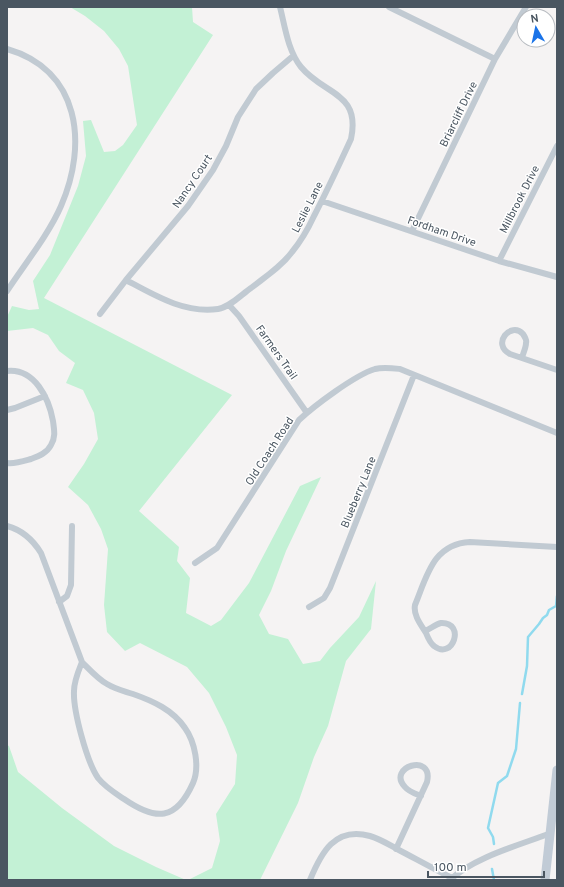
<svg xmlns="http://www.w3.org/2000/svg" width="564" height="887" font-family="Overpass,sans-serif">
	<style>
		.green { fill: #c3f1d5 }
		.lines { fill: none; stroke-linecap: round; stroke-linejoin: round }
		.stream { stroke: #90daee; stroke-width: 2.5 }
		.minor { stroke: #c1cad2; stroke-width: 6 }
		.secondary { stroke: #c1cbd6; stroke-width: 9 }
		.labels { text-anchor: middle; stroke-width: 3; stroke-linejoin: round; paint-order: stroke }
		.street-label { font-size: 11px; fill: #4a5661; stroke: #fff }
	</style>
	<rect width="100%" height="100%" fill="#f5f3f3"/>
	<!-- green -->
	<path class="green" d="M 70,7 L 192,7 L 193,22 L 213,35 L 44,298 L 232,395 L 139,511 L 179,547 L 177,561 L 190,578 L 186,613 L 211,626 L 221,620 L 249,583 L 300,486 L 321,477 L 286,551 L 271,591 L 259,615 L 269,634 L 288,639 L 303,664 L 320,661 L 330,648 L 359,617 L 376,581 L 371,629 L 346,661 L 328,726 L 314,757 L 298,803 L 260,880 L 188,880 L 212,868 L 220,841 L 216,814 L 235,784 L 237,755 L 226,727 L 209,693 L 187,667 L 140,643 L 125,651 L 107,632 L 104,605 L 108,549 L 101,529 L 88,505 L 68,487 L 84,464 L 98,439 L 94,413 L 83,390 L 66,383 L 75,363 L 59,351 L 48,335 L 33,328 L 7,331 L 7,317 L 12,306 L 29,310 L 39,309 L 33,281 L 50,255 L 78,186 L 86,156 L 83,121 L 91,120 L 104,152 L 115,151 L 123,145 L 137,125 L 128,66 L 119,49 L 104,31 L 85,16 Z
		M 7,745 L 9,746 L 18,772 L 62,808 L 114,846 L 156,867 L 186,880 L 7,880 Z"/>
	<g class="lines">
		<!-- stream -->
		<path class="stream" d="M 522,694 L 527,666 L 528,637 L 539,624 L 543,618 L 547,615 L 549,610 L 556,606 L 557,596
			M 494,844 L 493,837 L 488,828 L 498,783 L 507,776 L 516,749 L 520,703
			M 492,869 L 494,880"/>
		<!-- minor -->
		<path class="minor" d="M 389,7 L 495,59
			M 7,49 C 80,70 88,144 61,206 C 49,234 24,265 7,291
			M 322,201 L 499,261 L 557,277
			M 412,231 L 495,59 L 526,7
			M 499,261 L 557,146
			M 126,280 C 154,295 185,314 218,309 C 230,307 241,295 251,288 C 265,277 281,267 292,252 C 301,241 308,229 314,216 C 327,191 339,165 351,139 C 361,92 324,95 301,67 C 288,51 285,27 280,7
			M 229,305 L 239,316 L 307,413
			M 100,314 L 126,280 L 188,206 L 213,170 L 226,146 L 238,117 L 256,89 L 273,73 L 293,56
			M 522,358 C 523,353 526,348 526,343 C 527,340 525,337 523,334 C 511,321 491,344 510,354 L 557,370
			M 7,371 C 35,368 49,399 53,421 C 54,429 56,437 51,445 C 47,453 39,456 31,459 C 24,461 15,464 7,463
			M 7,410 L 15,408 L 45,396
			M 7,526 C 22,530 33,540 41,553 L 82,662 C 90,670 98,679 107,684 C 115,689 124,691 133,694 C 153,701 173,710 185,728 C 195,742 200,767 193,783 C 176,821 156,821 124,799 C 115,793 105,787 98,778 C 87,762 73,711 74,691 C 74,681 78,672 82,662
			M 195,563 L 217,548 L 299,420 C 314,406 355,375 375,369 C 383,367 391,368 400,369 L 557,433
			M 59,602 L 67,596 L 71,585 L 72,526
			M 309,607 L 324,598 L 330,588 L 414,375
			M 425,631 C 430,629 436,624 441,623 C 466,622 453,661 434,646 C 430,643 428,638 426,633 C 421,625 413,615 415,605 C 427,576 433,544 470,542 L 557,547
			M 396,849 L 427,782 C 434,752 386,767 405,787 C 409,792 416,794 421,796
			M 310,880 C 321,853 335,826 370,836 C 380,839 388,844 397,849 C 416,859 434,869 452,878
			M 450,880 C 474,857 520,845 551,833"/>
		<!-- secondary -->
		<path class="secondary" d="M 545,880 L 557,770"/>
	</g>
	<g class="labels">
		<!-- street labels -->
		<g class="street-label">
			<text transform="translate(458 114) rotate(-64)" y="4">Briarcliff Drive</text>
			<text transform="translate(192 181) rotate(-56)" y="4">Nancy Court</text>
			<text transform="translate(519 199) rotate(-63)" y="4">Millbrook Drive</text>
			<text transform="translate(307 207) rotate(-63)" y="4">Leslie Lane</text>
			<text transform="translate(442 231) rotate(19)" y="4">Fordham Drive</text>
			<text transform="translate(277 352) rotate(55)" y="4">Farmers Trail</text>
			<text transform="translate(269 451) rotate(-57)" y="4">Old Coach Road</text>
			<text transform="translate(358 492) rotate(-68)" y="4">Blueberry Lane</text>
		</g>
	</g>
	<!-- border -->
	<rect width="564" height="887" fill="none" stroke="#4a5661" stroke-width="16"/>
	<!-- north arrow -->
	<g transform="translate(536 28) rotate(351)"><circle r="19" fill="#ffffff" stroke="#b7bbc0"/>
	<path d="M0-3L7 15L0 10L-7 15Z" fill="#1a73e8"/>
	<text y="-6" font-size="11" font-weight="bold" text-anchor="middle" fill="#4a5661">N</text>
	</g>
	<!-- scale -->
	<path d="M428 871v6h116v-6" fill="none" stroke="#4a5661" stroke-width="2"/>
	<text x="434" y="871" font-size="12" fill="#4a5661" stroke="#ffffff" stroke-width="3" paint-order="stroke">100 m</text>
</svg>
